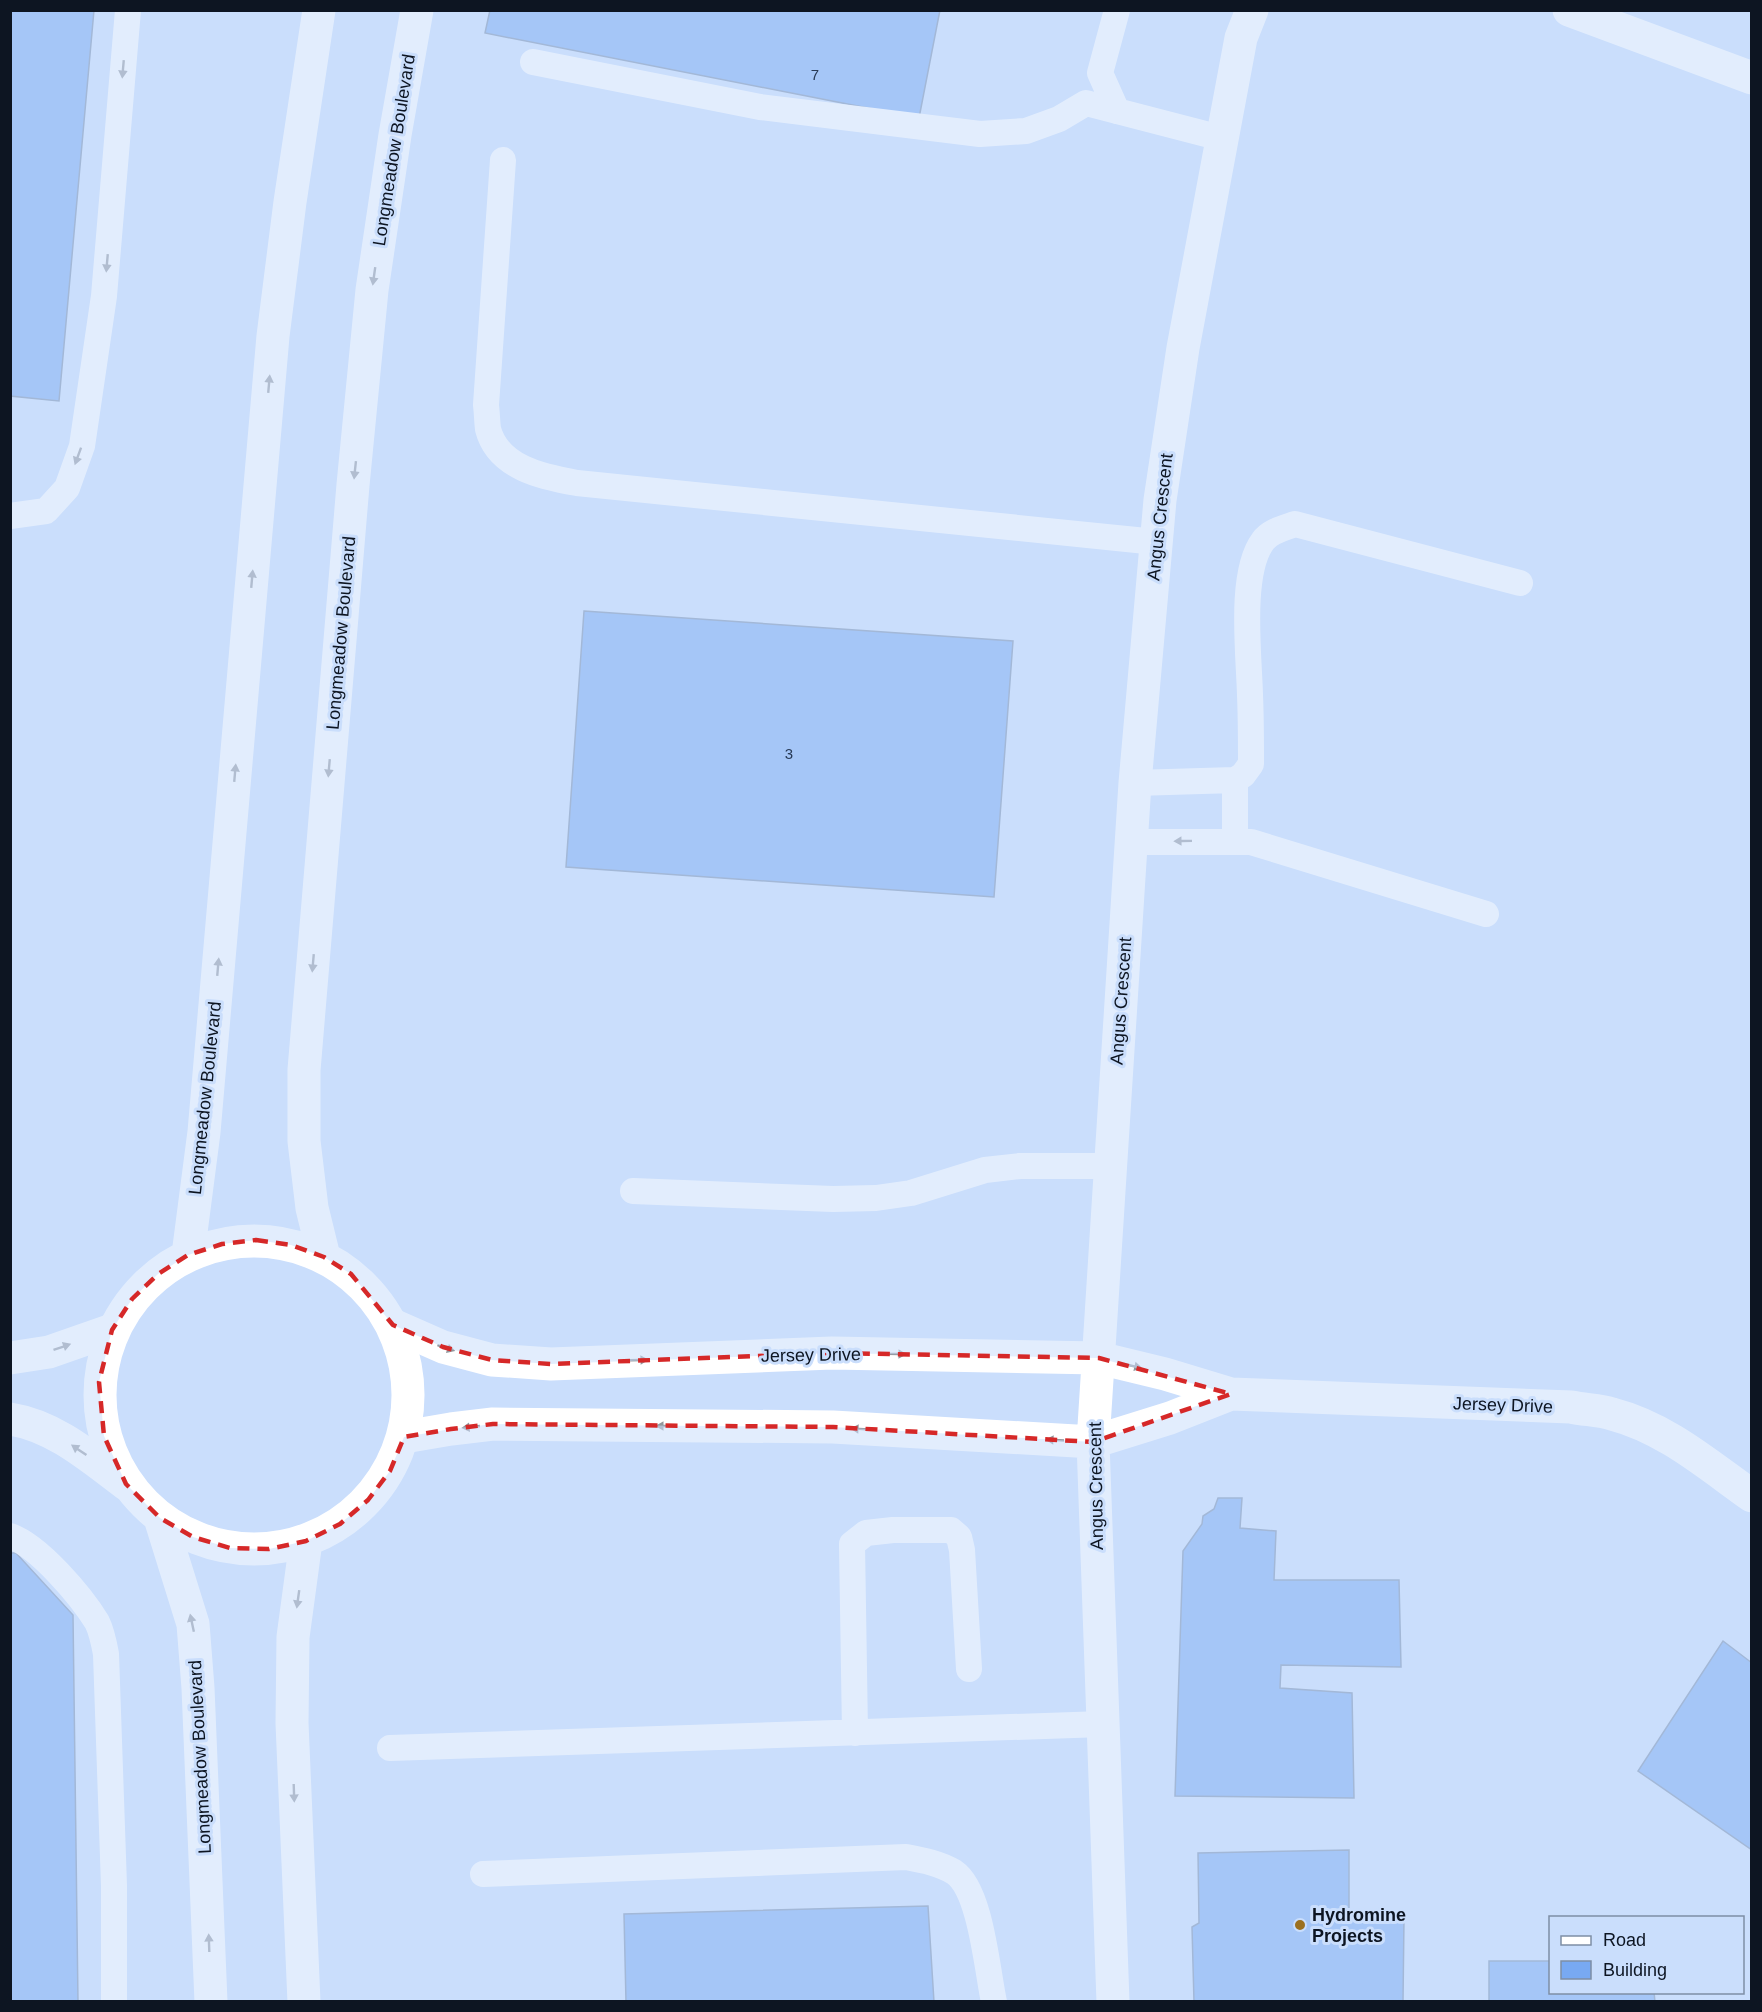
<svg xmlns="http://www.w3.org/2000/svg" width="1762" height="2012" font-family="Helvetica,sans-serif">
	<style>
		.building { fill: #78a9f2; stroke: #738aac; stroke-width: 1.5 }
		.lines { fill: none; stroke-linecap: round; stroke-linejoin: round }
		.lane { stroke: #fff; stroke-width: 26 }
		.street { stroke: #fff; stroke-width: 33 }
		.secondary { stroke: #fff; stroke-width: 33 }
		.oneway { fill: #92969c }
		.marked { fill: none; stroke: #d62828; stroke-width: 4.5; stroke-dasharray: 12 8; stroke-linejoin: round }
		.poi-dot { fill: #9b701f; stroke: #cadefc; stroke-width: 2 }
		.labels { text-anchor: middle; stroke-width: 6; stroke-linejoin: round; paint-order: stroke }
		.number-label { font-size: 15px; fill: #283a56 }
		.street-label { font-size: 18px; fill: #0d1522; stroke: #cadefc }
		.poi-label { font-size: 18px; font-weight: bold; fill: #0d1522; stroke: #cadefc; text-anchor: start }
	</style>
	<rect width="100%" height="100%" fill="#cadefc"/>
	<!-- building -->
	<path class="building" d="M 10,10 L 94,10 L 59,401 L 10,396 Z
		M 490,10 L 940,10 L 919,118 L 485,33 Z
		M 584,611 L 1013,641 L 994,897 L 566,867 Z
		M 1218,1498 L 1242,1498 L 1240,1528 L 1276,1531 L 1274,1580 L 1399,1580 L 1401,1667 L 1281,1665 L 1280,1688 L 1352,1693 L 1354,1798 L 1175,1796 L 1183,1551 L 1202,1524 L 1203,1516 L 1214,1509 Z
		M 10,1553 L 16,1553 L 73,1615 L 78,2002 L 10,2002 Z
		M 1723,1641 L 1752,1663 L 1752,1850 L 1638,1771 Z
		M 1349,1850 L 1349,1915 L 1404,1918 L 1403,2002 L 1194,2002 L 1192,1927 L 1199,1923 L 1198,1853 Z
		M 928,1906 L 934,2002 L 626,2002 L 624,1914 Z
		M 1489,1961 L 1550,1961 L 1550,1992 L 1654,1992 L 1655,2002 L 1489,2002 Z"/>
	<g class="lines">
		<!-- lane -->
		<path class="lane" d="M 1117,10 L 1100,73 L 1117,111
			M 533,62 L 760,107 L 980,134 L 1026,131 L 1059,119 L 1086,103 L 1221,138
			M 503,160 L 486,405 C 487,413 487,421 488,429 C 498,468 543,477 577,483 L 1156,542
			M 10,516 L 46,511 L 67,488 L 82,446 L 104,296 L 128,10
			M 1235,780 L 1235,841
			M 1135,783 L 1235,780 L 1243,775 L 1251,764 C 1251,741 1251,718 1250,695 C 1249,655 1239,573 1263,541 C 1270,531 1284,528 1295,524 L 1520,583
			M 1131,842 L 1251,842 L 1486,914
			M 633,1191 L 833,1199 L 876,1198 L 911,1193 L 985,1170 L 1020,1166 L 1111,1166
			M 10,1536 C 39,1546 81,1596 97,1622 C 102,1632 104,1643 106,1654 L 114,1886 L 114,2002
			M 855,1733 L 852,1544 L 866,1533 L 893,1530 L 951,1530 L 959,1537 L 962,1550 L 969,1669
			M 390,1748 L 1103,1724
			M 483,1874 L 906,1857 C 922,1860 939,1863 954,1872 C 981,1890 987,1970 994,2002"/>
		<!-- street -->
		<path class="street" d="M 1569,10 L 1752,78
			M 393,1325 L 443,1347 L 492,1360 L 551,1364 L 832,1353 L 1099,1358 L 1165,1374 L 1231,1394 L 1571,1407 C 1585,1410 1599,1410 1612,1414 C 1666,1428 1708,1465 1752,1496
			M 10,1358 L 49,1352 L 112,1330
			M 10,1419 C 55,1426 91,1458 126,1484
			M 404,1437 L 451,1429 L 493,1424 L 833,1427 L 1093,1442 L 1170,1418 L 1231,1394
			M 1113,2002 L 1093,1442 L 1135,783 L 1160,500 L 1183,348 L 1241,38 L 1252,10"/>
		<!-- secondary -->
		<path class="secondary" d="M100 1395a154 154 0 1 1 308 0a154 154 0 1 1-308 0Z
			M 188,1255 L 204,1132 L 273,336 L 290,202 L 319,10
			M 324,1257 L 312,1208 L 304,1141 L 304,1070 L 353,485 L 372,290 L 395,135 L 417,10
			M 160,1518 L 193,1624 L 198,1688 L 211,2002
			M 304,2002 L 292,1723 L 293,1637 L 306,1541"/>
	</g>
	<!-- one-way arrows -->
	<defs><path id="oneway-solid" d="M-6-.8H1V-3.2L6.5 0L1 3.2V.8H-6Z" transform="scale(1.5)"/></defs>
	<g class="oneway">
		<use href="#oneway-solid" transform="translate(123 69) rotate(95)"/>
		<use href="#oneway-solid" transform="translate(107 263) rotate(95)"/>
		<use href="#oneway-solid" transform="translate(374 276) rotate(98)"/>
		<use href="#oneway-solid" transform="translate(269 384) rotate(-85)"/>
		<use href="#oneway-solid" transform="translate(78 456) rotate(110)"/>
		<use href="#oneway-solid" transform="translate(355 470) rotate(96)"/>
		<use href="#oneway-solid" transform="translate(252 579) rotate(-85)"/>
		<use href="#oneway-solid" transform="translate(329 768) rotate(95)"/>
		<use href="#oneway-solid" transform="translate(235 773) rotate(-85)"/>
		<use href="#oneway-solid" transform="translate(1183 841) rotate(179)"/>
		<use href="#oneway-solid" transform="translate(313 963) rotate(95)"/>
		<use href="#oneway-solid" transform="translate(218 967) rotate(-85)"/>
		<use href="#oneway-solid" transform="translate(62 1347) rotate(-19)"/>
		<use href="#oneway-solid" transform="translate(446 1348) rotate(18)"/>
		<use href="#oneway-solid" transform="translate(897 1354) rotate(1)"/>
		<use href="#oneway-solid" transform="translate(639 1360) rotate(-2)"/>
		<use href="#oneway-solid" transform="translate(1133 1366) rotate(13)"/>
		<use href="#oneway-solid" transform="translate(665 1426) rotate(-180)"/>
		<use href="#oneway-solid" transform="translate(471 1427) rotate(174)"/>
		<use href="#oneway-solid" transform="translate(860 1429) rotate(-177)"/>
		<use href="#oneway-solid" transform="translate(1055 1440) rotate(-177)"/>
		<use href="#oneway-solid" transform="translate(79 1450) rotate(-146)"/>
		<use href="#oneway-solid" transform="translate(298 1599) rotate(98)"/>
		<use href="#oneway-solid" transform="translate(192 1623) rotate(-102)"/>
		<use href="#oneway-solid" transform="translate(294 1793) rotate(88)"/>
		<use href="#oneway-solid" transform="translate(209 1943) rotate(-92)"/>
	</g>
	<!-- marked area -->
	<path d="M0 0H1762V2012H0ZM 256,1240 L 291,1245 L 324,1257 L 351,1274 L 393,1325 L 443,1347 L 492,1360 L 551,1364 L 832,1353 L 1099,1358 L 1231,1394 L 1093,1442 L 833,1427 L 493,1424 L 451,1429 L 404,1437 L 390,1471 L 368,1500 L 340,1524 L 306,1541 L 269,1549 L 230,1548 L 193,1537 L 160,1518 L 126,1484 L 104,1436 L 99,1382 L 112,1330 L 132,1299 L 158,1274 L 188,1255 L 222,1244 Z" fill="#cadefc" fill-opacity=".55" fill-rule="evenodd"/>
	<path class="marked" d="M 256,1240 L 291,1245 L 324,1257 L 351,1274 L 393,1325 L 443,1347 L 492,1360 L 551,1364 L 832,1353 L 1099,1358 L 1231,1394 L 1093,1442 L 833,1427 L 493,1424 L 451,1429 L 404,1437 L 390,1471 L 368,1500 L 340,1524 L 306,1541 L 269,1549 L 230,1548 L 193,1537 L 160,1518 L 126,1484 L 104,1436 L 99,1382 L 112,1330 L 132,1299 L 158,1274 L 188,1255 L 222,1244 Z"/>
	<!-- markers -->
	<circle class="poi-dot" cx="1300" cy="1925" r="6"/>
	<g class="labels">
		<!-- number labels -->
		<g class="number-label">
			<text x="815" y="80">7</text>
			<text x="789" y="759">3</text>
		</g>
		<!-- street labels -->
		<g class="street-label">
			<text transform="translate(394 150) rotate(-81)" y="6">Longmeadow Boulevard</text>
			<text transform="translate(1160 517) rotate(-84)" y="6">Angus Crescent</text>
			<text transform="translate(341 633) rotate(-85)" y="6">Longmeadow Boulevard</text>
			<text transform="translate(1121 1001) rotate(-86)" y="6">Angus Crescent</text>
			<text transform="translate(205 1098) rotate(-84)" y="6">Longmeadow Boulevard</text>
			<text transform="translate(811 1355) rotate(-1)" y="6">Jersey Drive</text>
			<text transform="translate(1503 1405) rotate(2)" y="6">Jersey Drive</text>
			<text transform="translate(1096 1486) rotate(-91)" y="6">Angus Crescent</text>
			<text transform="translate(200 1757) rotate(-93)" y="6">Longmeadow Boulevard</text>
		</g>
		<!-- poi labels -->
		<g class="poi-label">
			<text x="1312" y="1921">Hydromine<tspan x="1312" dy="21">Projects</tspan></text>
		</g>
	</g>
	<!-- border -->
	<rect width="1762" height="2012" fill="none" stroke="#0d1522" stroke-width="24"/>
	<!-- legend -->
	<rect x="1549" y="1916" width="195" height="78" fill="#cadefc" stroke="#7e8ea5" stroke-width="1.5"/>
	<rect x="1561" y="1936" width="30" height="9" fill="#ffffff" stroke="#7e8ea5" stroke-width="1.5"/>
	<text x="1603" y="1946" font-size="18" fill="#0d1522">Road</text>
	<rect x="1561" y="1961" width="30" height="18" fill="#78a9f2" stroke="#7e8ea5" stroke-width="1.5"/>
	<text x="1603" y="1976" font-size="18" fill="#0d1522">Building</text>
</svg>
